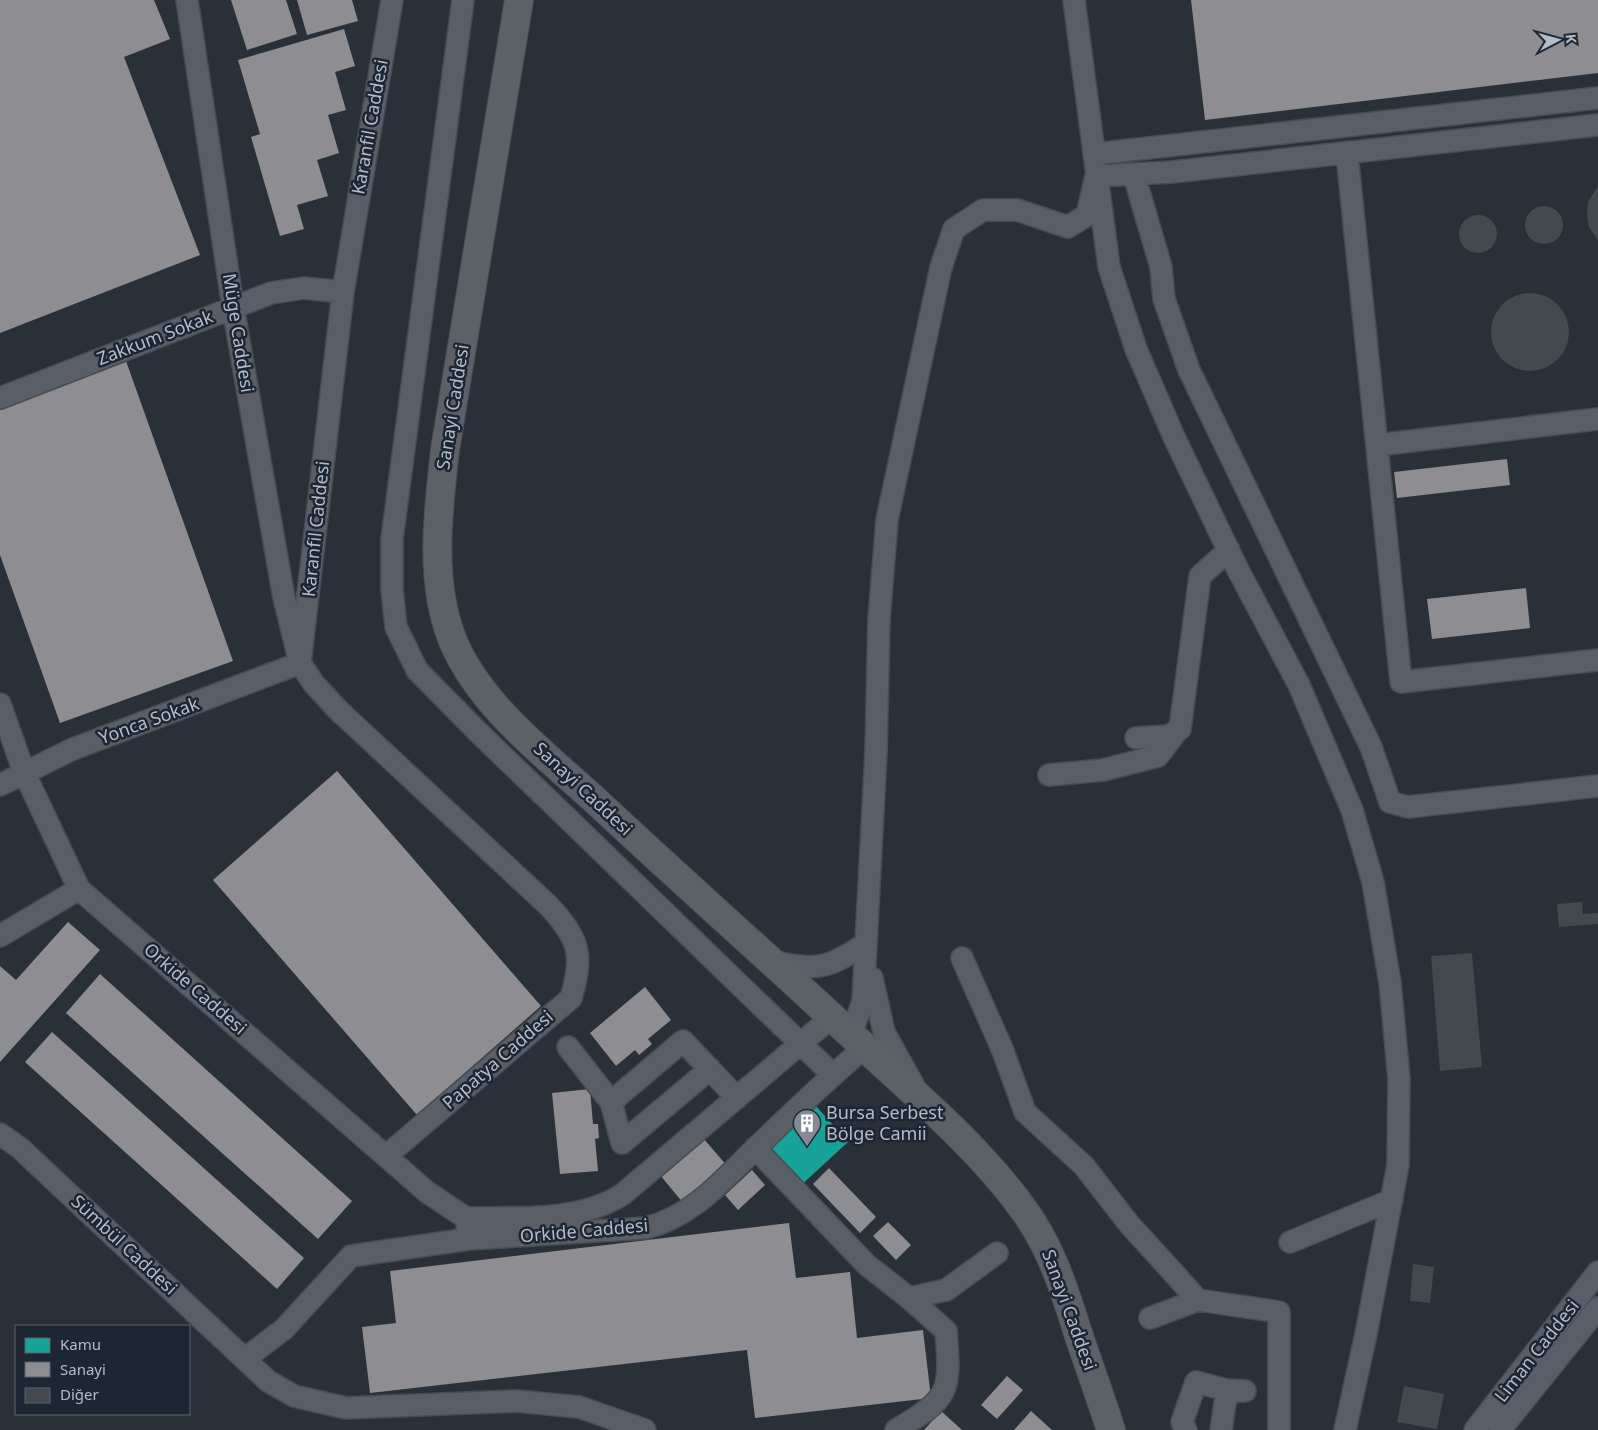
<svg xmlns="http://www.w3.org/2000/svg" width="1598" height="1430" font-family="'Noto Sans',sans-serif">
	<style>
		.public { fill: #17a398 }
		.industry { fill: #8d8d92 }
		.building { fill: #444950 }
		.lines { fill: none; stroke-linecap: round; stroke-linejoin: round }
		.minor-casing { stroke: #484c53; stroke-width: 24 }
		.major-casing { stroke: #484c55; stroke-width: 30 }
		.minor { stroke: #5a5e66; stroke-width: 21 }
		.major { stroke: #5c6168; stroke-width: 28 }
		.labels { text-anchor: middle; stroke-width: 5; stroke-linejoin: round; paint-order: stroke }
		.street-label { font-size: 18px; fill: #b4bcc9; stroke: #1d2633 }
		.poi-label { font-size: 18px; fill: #b4bcc9; stroke: #1d2633; text-anchor: start }
	</style>
	<rect width="100%" height="100%" fill="#2a3038"/>
	<!-- public -->
	<path class="public" d="M 816,1106 L 848,1142 L 798,1188 L 765,1151 Z"/>
	<!-- industry -->
	<path class="industry" d="M 0,0 L 154,0 L 170,39 L 124,57 L 200,255 L 0,333 Z
		M 231,0 L 286,0 L 297,34 L 247,50 Z
		M 297,0 L 352,0 L 358,21 L 307,35 Z
		M 1191,0 L 1598,0 L 1598,73 L 1205,120 Z
		M 344,29 L 355,66 L 335,72 L 346,110 L 328,115 L 339,153 L 317,160 L 328,196 L 297,205 L 304,229 L 280,236 L 251,137 L 260,134 L 238,60 Z
		M 126,361 L 233,661 L 60,723 L 0,555 L 0,406 Z
		M 1507,459 L 1510,485 L 1397,498 L 1394,472 Z
		M 1526,588 L 1530,628 L 1432,639 L 1427,599 Z
		M 337,771 L 541,1006 L 417,1115 L 213,880 Z
		M 68,922 L 100,950 L 0,1062 L 0,966 L 16,980 Z
		M 100,974 L 352,1201 L 318,1239 L 66,1013 Z
		M 645,987 L 671,1020 L 648,1039 L 652,1044 L 639,1055 L 635,1050 L 616,1066 L 590,1033 Z
		M 52,1032 L 304,1258 L 277,1289 L 25,1062 Z
		M 590,1089 L 593,1124 L 598,1124 L 599,1138 L 595,1139 L 598,1171 L 560,1174 L 552,1093 Z
		M 704,1139 L 728,1167 L 684,1204 L 660,1175 Z
		M 829,1168 L 876,1217 L 860,1233 L 813,1184 Z
		M 752,1170 L 765,1185 L 738,1210 L 725,1195 Z
		M 888,1222 L 911,1245 L 896,1260 L 873,1236 Z
		M 789,1223 L 796,1278 L 850,1272 L 857,1338 L 923,1330 L 931,1398 L 755,1418 L 747,1350 L 370,1393 L 362,1327 L 396,1323 L 390,1271 Z
		M 1007,1376 L 1023,1390 L 997,1419 L 981,1405 Z
		M 941,1411 L 962,1430 L 924,1430 Z
		M 1031,1411 L 1052,1430 L 1014,1430 Z"/>
	<!-- building -->
	<path class="building" d="M 1598,186 L 1598,240 L 1589,227 L 1587,215 L 1588,202 Z
		M1525 225a19 19 0 1 1 38 0a19 19 0 1 1-38 0Z
		M1459 234a19 19 0 1 1 38 0a19 19 0 1 1-38 0Z
		M1491 332a39 39 0 1 1 78 0a39 39 0 1 1-78 0Z
		M 1582,902 L 1583,914 L 1598,913 L 1598,924 L 1559,927 L 1557,904 Z
		M 1472,953 L 1482,1067 L 1440,1071 L 1431,956 Z
		M 1413,1264 L 1434,1267 L 1430,1303 L 1410,1301 Z
		M 1404,1386 L 1444,1394 L 1437,1429 L 1397,1422 Z"/>
	<g class="lines">
		<!-- minor casing -->
		<g class="minor-casing">
			<path id="minor" d="M 463,0 L 392,539 L 392,589 L 396,627 L 417,670 L 476,730 L 833,1075
				M 1074,0 L 1109,267 L 1136,349 L 1174,437 L 1237,568 L 1299,685 L 1352,810 L 1373,882 L 1390,983 L 1399,1079 L 1398,1165 L 1366,1334 L 1345,1430
				M 1094,154 L 1598,98
				M 1347,154 L 1401,682 L 1598,660
				M 1134,175 L 1161,267 L 1164,299 L 1189,370 L 1371,747 L 1390,802 L 1408,807 L 1598,786
				M 0,398 L 271,293 L 304,288 L 343,292
				M 1377,445 L 1598,419
				M 0,704 L 24,772 L 79,889 L 427,1192 L 466,1218 L 469,1239
				M 1136,738 L 1168,736 L 1180,729 L 1200,576 L 1229,550
				M 1049,775 L 1103,770 L 1158,756 L 1177,731
				M 0,785 L 73,749 L 300,663 L 284,598 L 233,307 L 187,0
				M 0,936 L 79,889
				M 962,958 L 1003,1051 L 1025,1112 L 1084,1166 L 1129,1224 L 1198,1300
				M 772,961 C 815,972 830,968 866,943
				M 872,978 L 884,1032 L 914,1086
				M 851,1034 L 863,1001 L 876,752 L 879,619 L 887,520 L 941,267 L 954,229 L 983,210 L 1017,210 L 1068,227 L 1087,215 L 1096,176 L 1172,172 L 1598,125
				M 568,1047 L 611,1102 L 622,1143 L 710,1069
				M 611,1102 L 683,1041 L 737,1098
				M 0,1134 L 20,1148 L 268,1381 L 294,1396 L 346,1408 L 516,1401 L 579,1407 L 645,1430
				M 755,1148 L 867,1265 L 909,1298 L 946,1290 L 997,1253
				M 386,1156 L 571,998 C 584,954 579,939 549,906 L 338,710 L 314,684 L 300,663 L 343,292 L 392,0
				M 466,1218 C 516,1217 579,1223 623,1194 L 833,1016
				M 1290,1242 L 1392,1200
				M 1150,1318 L 1198,1300 L 1279,1312 L 1279,1430
				M 246,1358 L 284,1329 L 351,1256 L 469,1239 L 646,1228 C 696,1215 725,1177 761,1143 C 795,1110 829,1078 865,1047
				M 896,1430 C 950,1398 951,1392 946,1331 L 909,1298
				M 1186,1430 L 1182,1422 L 1196,1382 L 1227,1390
				M 1221,1430 L 1227,1390 L 1245,1391
				M 1475,1430 L 1598,1272
				M 1500,1430 L 1598,1308"/>
		</g>
		<!-- major casing -->
		<g class="major-casing">
			<path id="major" d="M 519,0 L 445,450 C 438,511 429,583 453,641 C 480,706 547,756 597,802 C 688,887 782,970 873,1055 C 924,1102 979,1149 1021,1206 C 1049,1243 1063,1285 1077,1330 C 1088,1363 1100,1396 1111,1430"/>
		</g>
		<!-- minor -->
		<use href="#minor" class="minor"/>
		<!-- major -->
		<use href="#major" class="major"/>
	</g>
	<!-- icons -->
	<defs>
		<g id="building-pin" transform="scale(1.4375)"><path d="M0 17L-7.5 6A9.5 9.5 0 1 1 7.5 6Z" fill="#848b96" stroke="#1d2633"/><path d="M-4-6H4V6H1V3H-1V6H-4ZM-2.5-4.3h1.7v1.8h-1.7ZM.8-4.3h1.7v1.8H.8ZM-2.5-1h1.7V.8h-1.7ZM.8-1h1.7V.8H.8Z" fill="#fff"/></g>
	</defs>
	<g fill-rule="evenodd">
		<use href="#building-pin" x="807" y="1123"/>
	</g>
	<g class="labels">
		<!-- street labels -->
		<g class="street-label">
			<text transform="translate(370 127) rotate(-80)" y="6">Karanfil Caddesi</text>
			<text transform="translate(238 333) rotate(81)" y="6">Müge Caddesi</text>
			<text transform="translate(155 338) rotate(-21)" y="6">Zakkum Sokak</text>
			<text transform="translate(453 407) rotate(-81)" y="6">Sanayi Caddesi</text>
			<text transform="translate(316 529) rotate(-84)" y="6">Karanfil Caddesi</text>
			<text transform="translate(149 721) rotate(-20)" y="6">Yonca Sokak</text>
			<text transform="translate(583 789) rotate(43)" y="6">Sanayi Caddesi</text>
			<text transform="translate(195 989) rotate(41)" y="6">Orkide Caddesi</text>
			<text transform="translate(498 1060) rotate(-41)" y="6">Papatya Caddesi</text>
			<text transform="translate(584 1231) rotate(-5)" y="6">Orkide Caddesi</text>
			<text transform="translate(124 1245) rotate(43)" y="6">Sümbül Caddesi</text>
			<text transform="translate(1069 1310) rotate(70)" y="6">Sanayi Caddesi</text>
			<text transform="translate(1537 1351) rotate(-52)" y="6">Liman Caddesi</text>
		</g>
		<!-- poi labels -->
		<g class="poi-label">
			<text x="826" y="1119">Bursa Serbest<tspan x="826" dy="21">Bölge Camii</tspan></text>
		</g>
	</g>
	<!-- legend -->
	<rect x="15" y="1325" width="175" height="90" fill="#1d2633" stroke="#59626f"/>
	<rect x="25" y="1338" width="25" height="15" fill="#17a398" stroke="#59626f"/>
	<text x="60" y="1350" font-size="15" fill="#b4bcc9">Kamu</text>
	<rect x="25" y="1362" width="25" height="15" fill="#8d8d92" stroke="#59626f"/>
	<text x="60" y="1375" font-size="15" fill="#b4bcc9">Sanayi</text>
	<rect x="25" y="1388" width="25" height="15" fill="#444950" stroke="#59626f"/>
	<text x="60" y="1400" font-size="15" fill="#b4bcc9">Diğer</text>
	<!-- north arrow -->
	<g transform="translate(1558 40) rotate(84)" stroke="#1d2633" stroke-width="4" paint-order="stroke">
	<path d="M0-4L9 19L0 12L-9 19Z" fill="#b4bcc9"/>
	<text y="-8" font-size="14" font-weight="bold" text-anchor="middle" fill="#b4bcc9">K</text>
	</g>
</svg>
